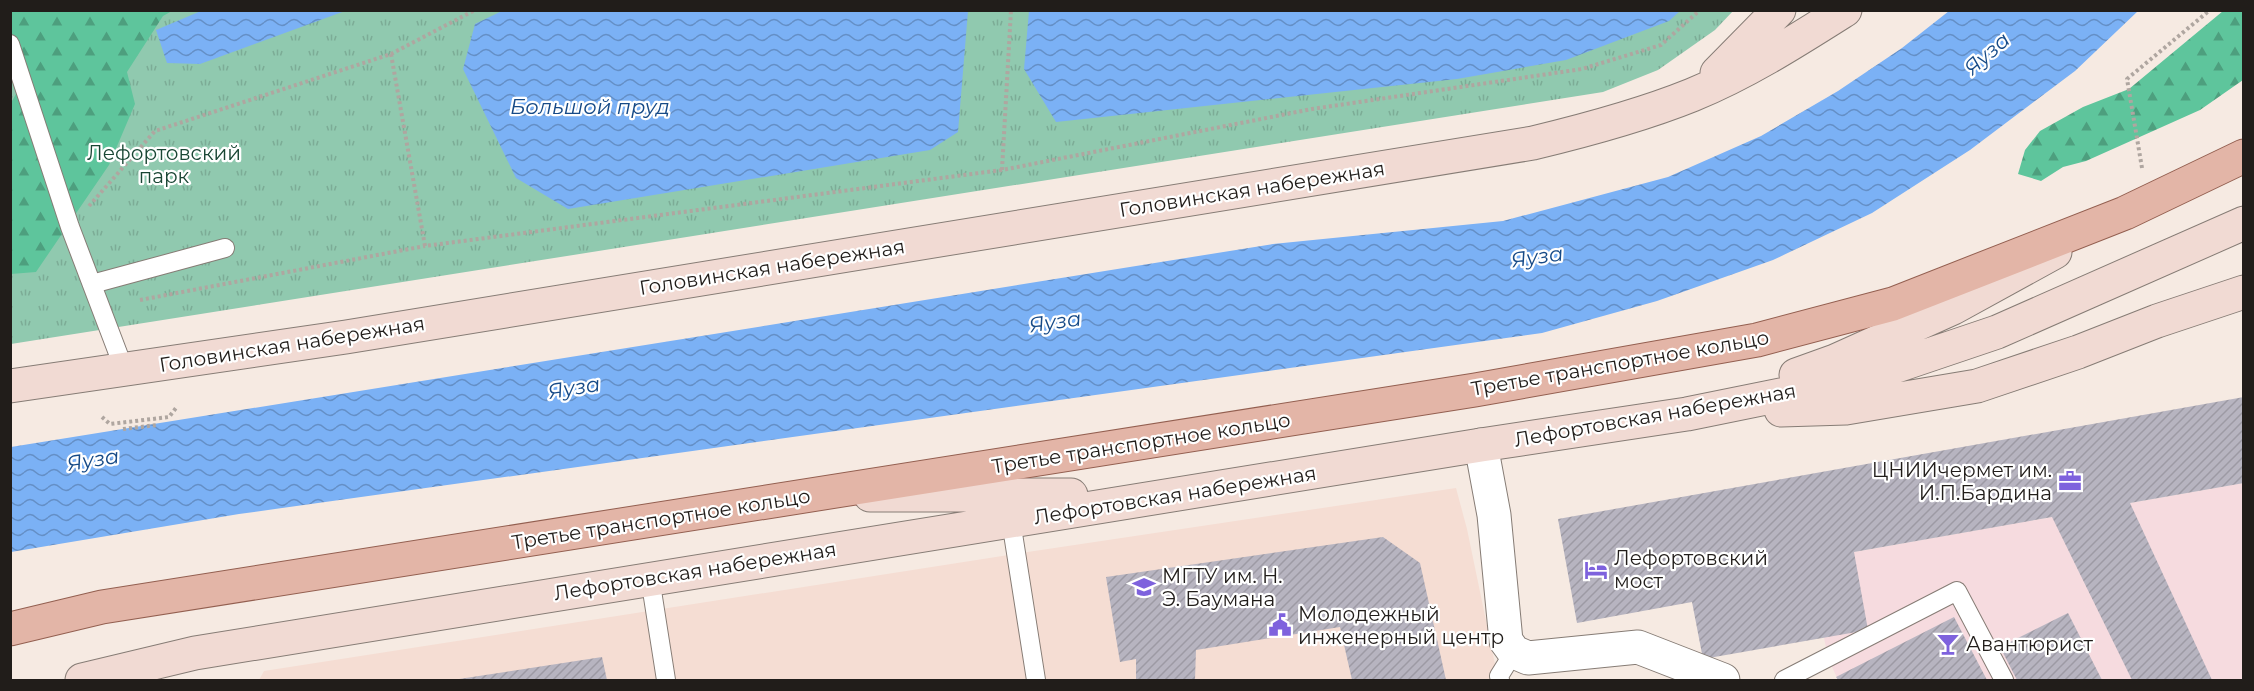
<svg xmlns="http://www.w3.org/2000/svg" width="2254" height="691" font-family="Montserrat,sans-serif">
	<style>
		.commercial { fill: #f6dbdf }
		.education { fill: #f5ddd3 }
		.grass { fill: url(#grass-tufts) }
		.forest { fill: url(#forest-firs) }
		.water { fill: url(#water-waves) }
		.building { fill: url(#building-hatch) }
		.lines { fill: none; stroke-linecap: round; stroke-linejoin: round }
		.lane-casing { stroke: #867c75; stroke-width: 20 }
		.street-casing { stroke: #867c75; stroke-width: 35 }
		.secondary-casing { stroke: #867c75; stroke-width: 35 }
		.primary-casing { stroke: #935f50; stroke-width: 35 }
		.path { stroke: #afa6a0; stroke-width: 4; stroke-dasharray: 3 3; stroke-linecap: butt }
		.lane { stroke: #fff; stroke-width: 18 }
		.street { stroke: #fff; stroke-width: 33 }
		.secondary { stroke: #f1dad3; stroke-width: 33 }
		.primary { stroke: #e3b5a7; stroke-width: 33 }
		.labels { text-anchor: middle; stroke-width: 4.5; stroke-linejoin: round; paint-order: stroke }
		.park-label { font-size: 20px; fill: #194634; stroke: #fff }
		.street-label { font-size: 20px; fill: #211d1a; stroke: #fff }
		.poi-label { font-size: 20px; fill: #211d1a; stroke: #fff; text-anchor: start }
		.water-label { font-size: 21px; font-style: italic; fill: #164a87; stroke: #fff }
	</style>
	<defs>
		<pattern id="grass-tufts" width="24" height="20" patternUnits="userSpaceOnUse" patternTransform="scale(1.5)"><rect width="24" height="20" fill="#90c9af"/><path d="M3 7l-1-3M5 7V3M7 7l1-3M15 17l-1-3M17 17v-4M19 17l1-3" fill="none" stroke="#7cac96"/></pattern>
		<pattern id="forest-firs" width="22" height="20" patternUnits="userSpaceOnUse" patternTransform="scale(1.5)"><rect width="22" height="20" fill="#5ec59c"/><path d="M5 1l3.5 6h-7zM16 11l3.5 6h-7z" fill="#4d9f7e"/></pattern>
		<pattern id="water-waves" width="16" height="10" patternUnits="userSpaceOnUse" patternTransform="scale(1.5)"><rect width="16" height="10" fill="#7bb1f5"/><path d="M0 5q4-4 8 0t8 0" fill="none" stroke="#648fc6"/></pattern>
		<pattern id="building-hatch" width="6" height="6" patternUnits="userSpaceOnUse" patternTransform="scale(1.5)"><rect width="6" height="6" fill="#b7b4c0"/><path d="M-1 1l2-2M0 6l6-6M5 7l2-2" fill="none" stroke="#9d9aa4"/></pattern>
	</defs>
	<rect width="100%" height="100%" fill="#f6eae2"/>
	<!-- commercial -->
	<path class="commercial" d="M 2243,483 L 2243,680 L 1838,680 L 1828,658 L 1809,560 Z"/>
	<!-- education -->
	<path class="education" d="M 1456,488 L 1467,529 L 1496,669 L 1506,680 L 259,680 L 264,671 L 1015,554 Z"/>
	<!-- grass -->
	<path class="grass" d="M 11,11 L 1733,11 L 1715,30 L 1658,70 L 1603,92 L 11,344 Z"/>
	<!-- forest -->
	<path class="forest" d="M 11,11 L 172,11 L 163,16 L 127,72 L 135,104 L 109,165 L 36,272 L 11,274 L 10,105 L 24,79 L 11,65 Z
		M 2223,11 L 2243,11 L 2243,80 L 2200,110 L 2086,161 L 2063,167 L 2041,181 L 2018,174 L 2025,150 L 2040,131 L 2083,107 L 2129,89 Z"/>
	<!-- water -->
	<path class="water" d="M 201,11 L 201,10 L 345,11 L 200,64 L 167,63 L 156,30 Z
		M 502,11 L 968,11 L 958,132 L 930,150 L 568,209 L 516,178 L 463,69 L 475,24 Z
		M 1029,11 L 1029,10 L 1680,11 L 1669,21 L 1566,60 L 1457,79 L 1056,122 L 1024,69 Z
		M 1949,11 L 2138,11 L 2075,71 L 1970,150 L 1872,213 L 1773,260 L 1657,301 L 1542,333 L 239,514 L 11,552 L 11,447 L 1273,244 L 1503,221 L 1668,177 L 1761,136 L 1838,91 L 1902,48 Z"/>
	<!-- building -->
	<path class="building" d="M 2244,397 L 2244,483 L 2130,503 L 2212,680 L 2132,680 L 2052,517 L 1854,552 L 1868,630 L 1703,659 L 1692,602 L 1577,623 L 1558,519 Z
		M 1383,537 L 1420,563 L 1446,680 L 1352,680 L 1340,627 L 1196,650 L 1195,680 L 1136,680 L 1136,659 L 1120,662 L 1106,577 Z
		M 2068,613 L 2102,680 L 2017,680 L 2000,647 Z
		M 1954,617 L 1987,680 L 1838,680 L 1836,677 Z
		M 602,657 L 607,680 L 459,680 L 459,679 Z"/>
	<g class="lines">
		<!-- lane casing -->
		<g class="lane-casing">
			<path id="lane" d="M 10,44 L 70,227 L 124,369
				M 92,284 L 225,248
				M 1011,521 L 1036,680
				M 650,578 L 666,680
				M 1500,680 L 1499,676 L 1514,652
				M 1784,680 L 1957,591 L 2004,680"/>
		</g>
		<!-- street casing -->
		<g class="street-casing">
			<path id="street" d="M 1481,445 L 1494,515 L 1506,641 L 1514,652 L 1528,658 L 1638,647 L 1723,680"/>
		</g>
		<!-- secondary casing -->
		<g class="secondary-casing">
			<path id="secondary" d="M 1717,73 L 1779,10
				M 1796,375 L 1835,361 L 1953,308 L 2055,252
				M 10,386 L 346,337 L 1533,143 C 1587,130 1640,116 1692,95 C 1746,73 1796,41 1845,10
				M 1781,410 L 1846,408 L 1977,386 L 2078,352 L 2157,321 L 2244,292
				M 870,495 L 1071,495
				M 82,680 L 195,653 L 1481,445 L 1687,414 L 1855,380 L 1997,332 L 2244,223"/>
		</g>
		<!-- primary casing -->
		<g class="primary-casing">
			<path id="primary" d="M 10,629 L 102,607 L 1475,390 L 1757,340 L 1893,304 L 2125,213 L 2244,156"/>
		</g>
		<!-- path -->
		<path class="path" d="M 391,54 L 425,246 L 1002,170 L 1312,109 L 1582,69 L 1661,45 L 1700,10
			M 2142,168 L 2127,79 L 2210,10
			M 1002,170 L 1011,10
			M 89,206 L 155,131 L 391,54 L 475,10
			M 140,300 L 425,246
			M 102,417 L 110,424 L 169,417 L 176,408
			M 123,429 L 157,425"/>
		<!-- lane -->
		<use href="#lane" class="lane"/>
		<!-- street -->
		<use href="#street" class="street"/>
		<!-- secondary -->
		<use href="#secondary" class="secondary"/>
		<!-- primary -->
		<use href="#primary" class="primary"/>
	</g>
	<!-- icons -->
	<defs>
		<g id="office-bare" transform="scale(1.8)"><path d="M-6-3h4V-5.5h4V-3h4V5H-6ZM-1-4.5V-3h2v-1.5ZM-6 0V1H6V0Z" fill="#7e62dd" stroke="#fff" stroke-width="2.5" paint-order="stroke"/></g>
		<g id="hotel-bare" transform="scale(1.8)"><path d="M-6-4.5h1.5V1H6V5H4.5V3h-9V5H-6ZM-4 0a1.8 1.8 0 1 1 3.6 0ZM.5 0V-2.5h3Q6-2.5 6 0Z" fill="#7e62dd" stroke="#fff" stroke-width="2.5" paint-order="stroke"/></g>
		<g id="university-bare" transform="scale(1.8)"><path d="M0-5L7-2L0 1L-7-2ZM-4 1L0 2.5L4 1V4Q0 6-4 4Z" fill="#7e62dd" stroke="#fff" stroke-width="2.5" paint-order="stroke"/></g>
		<g id="civic-bare" transform="scale(1.8)"><path d="M-.6-6.5H3V-4.5H.6V-3L4-1V1h2V6H-6V1h2V-1L-.6-3ZM-1.2 2.5V6h2.4V2.5Z" fill="#7e62dd" stroke="#fff" stroke-width="2.5" paint-order="stroke"/></g>
		<g id="bar-bare" transform="scale(1.8)"><path d="M-6-5H6L.8 .8V4.5H3.5V6h-7V4.5H-.8V.8Z" fill="#7e62dd" stroke="#fff" stroke-width="2.5" paint-order="stroke"/></g>
	</defs>
	<g fill-rule="evenodd">
		<use href="#office-bare" x="2070" y="481"/>
		<use href="#hotel-bare" x="1596" y="570"/>
		<use href="#university-bare" x="1144" y="587"/>
		<use href="#civic-bare" x="1280" y="625"/>
		<use href="#bar-bare" x="1948" y="644"/>
	</g>
	<g class="labels">
		<!-- park labels -->
		<g class="park-label">
			<text x="164" y="160">Лефортовский<tspan x="164" dy="23">парк</tspan></text>
		</g>
		<!-- street labels -->
		<g class="street-label">
			<text transform="translate(1252 189) rotate(-9)" y="7">Головинская набережная</text>
			<text transform="translate(772 267) rotate(-9)" y="7">Головинская набережная</text>
			<text transform="translate(292 344) rotate(-9)" y="7">Головинская набережная</text>
			<text transform="translate(1620 363) rotate(-10)" y="7">Третье транспортное кольцо</text>
			<text transform="translate(1655 415) rotate(-10)" y="7">Лефортовская набережная</text>
			<text transform="translate(1141 443) rotate(-9)" y="7">Третье транспортное кольцо</text>
			<text transform="translate(1175 495) rotate(-9)" y="7">Лефортовская набережная</text>
			<text transform="translate(661 519) rotate(-9)" y="7">Третье транспортное кольцо</text>
			<text transform="translate(695 571) rotate(-9)" y="7">Лефортовская набережная</text>
		</g>
		<!-- poi labels -->
		<g class="poi-label">
			<text x="2052" y="477" text-anchor="end">ЦНИИчермет им.<tspan x="2052" dy="23">И.П.Бардина</tspan></text>
			<text x="1614" y="565">Лефортовский<tspan x="1614" dy="23">мост</tspan></text>
			<text x="1162" y="583">МГТУ им. Н.<tspan x="1162" dy="23">Э. Баумана</tspan></text>
			<text x="1298" y="621">Молодежный<tspan x="1298" dy="23">инженерный центр</tspan></text>
			<text x="1966" y="651">Авантюрист</text>
		</g>
		<!-- water labels -->
		<g class="water-label">
			<text transform="translate(1987 54) rotate(-41)" y="7">Яуза</text>
			<text x="590" y="114">Большой пруд</text>
			<text transform="translate(1537 257) rotate(-8)" y="7">Яуза</text>
			<text transform="translate(1055 322) rotate(-8)" y="7">Яуза</text>
			<text transform="translate(574 388) rotate(-9)" y="7">Яуза</text>
			<text transform="translate(93 460) rotate(-9)" y="7">Яуза</text>
		</g>
	</g>
	<!-- border -->
	<rect width="2254" height="691" fill="none" stroke="#211d1a" stroke-width="24"/>
</svg>
